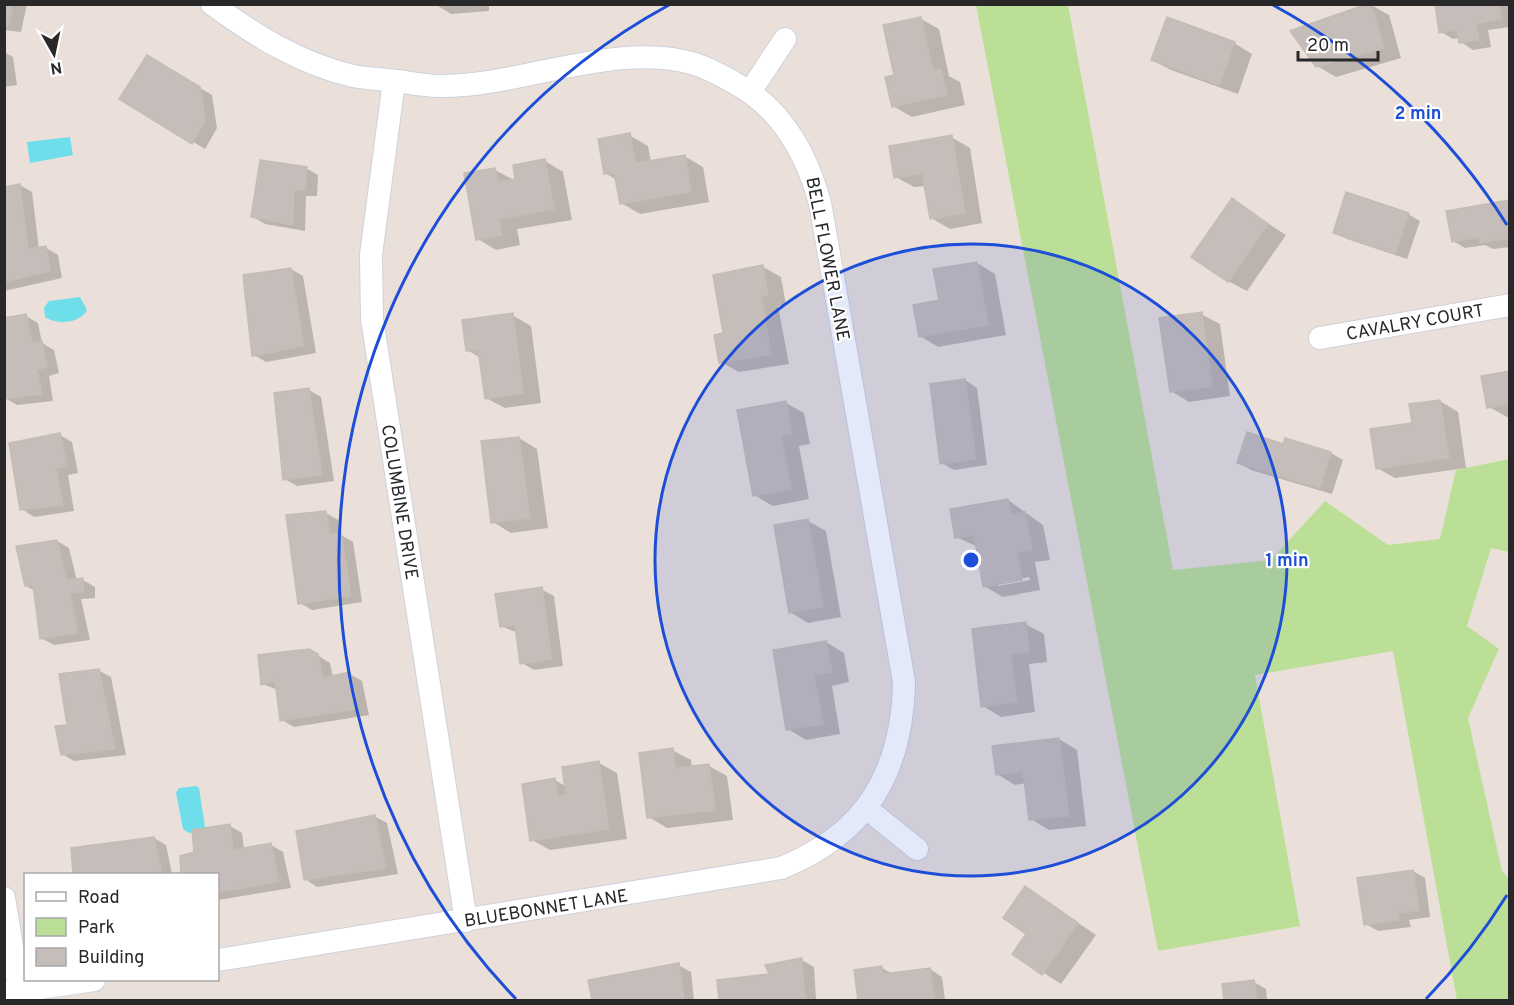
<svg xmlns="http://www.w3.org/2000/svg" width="1514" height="1005" font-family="Overpass,sans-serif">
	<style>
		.green { fill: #bcdf97 }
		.water { fill: #6edeea }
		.shadow { fill: #0003; fill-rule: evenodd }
		.building { fill: #c5bdb9; stroke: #c5bcb3; stroke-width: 1.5 }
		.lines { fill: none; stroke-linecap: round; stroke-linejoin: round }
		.minor-casing { stroke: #ccd2dc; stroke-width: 24 }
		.minor { stroke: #fff; stroke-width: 22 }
		.ring { fill: none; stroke: #1d4ed8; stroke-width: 3 }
		.labels { text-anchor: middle; stroke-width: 4.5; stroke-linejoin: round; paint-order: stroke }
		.street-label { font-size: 18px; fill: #282828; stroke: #fff }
		.centre { fill: #1d4ed8; stroke: #fff; stroke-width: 3 }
		.ring-label { font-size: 18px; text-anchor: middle; font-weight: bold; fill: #1d4ed8; stroke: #fff; stroke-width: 4.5; stroke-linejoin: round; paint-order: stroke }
	</style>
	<rect width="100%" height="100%" fill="#eae0d9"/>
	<!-- green -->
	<path class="green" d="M 976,5 L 1068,5 L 1173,570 L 1271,560 L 1325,501 L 1388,545 L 1440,539 L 1456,470 L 1509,459 L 1509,552 L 1491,548 L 1467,626 L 1499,649 L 1468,718 L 1502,871 L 1509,879 L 1509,1000 L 1457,1000 L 1393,651 L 1255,675 L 1300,926 L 1158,951 Z"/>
	<!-- water -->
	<path class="water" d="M 70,137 L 73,155 L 30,163 L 27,142 Z
		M 80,297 L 87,310 C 79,324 57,325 45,317 L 44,308 L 49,301 Z
		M 196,786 L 199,788 L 205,827 L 203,831 L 189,833 L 183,829 L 176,793 L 179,788 Z"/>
	<!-- shadow -->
	<path class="shadow" d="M 4,4 L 27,4 L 21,32 L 4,30 Z
		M 435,4 L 489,4 L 489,11 L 451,14 Z
		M 1436,4 L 1509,4 L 1510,27 L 1488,30 L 1491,47 L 1473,50 L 1461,42 L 1460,38 L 1453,39 L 1441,32 Z
		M 1371,5 L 1389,15 L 1401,58 L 1336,77 L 1317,66 Z
		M 921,19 L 939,29 L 949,76 L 960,82 L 965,105 L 912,117 L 893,106 L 896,76 Z
		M 1234,43 L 1252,54 L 1238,94 L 1171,70 L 1152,60 Z
		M 4,52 L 13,57 L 17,85 L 4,87 Z
		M 147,57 L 212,95 L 217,128 L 205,149 L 121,98 Z
		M 629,135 L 648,146 L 651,162 L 684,156 L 703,167 L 709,202 L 640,214 L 621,203 L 617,180 L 605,173 Z
		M 951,137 L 970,148 L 982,223 L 950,229 L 931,218 L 926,186 L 914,187 L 896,177 Z
		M 545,161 L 563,172 L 572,220 L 517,229 L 520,245 L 496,250 L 478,239 L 495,170 L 514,180 Z
		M 306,168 L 318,175 L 317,196 L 306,196 L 305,231 L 265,224 L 253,217 Z
		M 20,185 L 32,192 L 39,249 L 46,248 L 58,255 L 62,278 L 4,291 L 4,189 Z
		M 1232,200 L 1286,235 L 1247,291 L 1228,281 Z
		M 1510,201 L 1510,247 L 1493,249 L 1485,245 L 1465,248 L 1453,241 Z
		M 1408,214 L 1420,221 L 1407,259 L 1347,239 L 1334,232 Z
		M 977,263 L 995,274 L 1006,335 L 938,347 L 920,336 L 941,302 Z
		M 763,267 L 781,277 L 786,305 L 778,306 L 789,364 L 739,372 L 721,362 L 725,334 Z
		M 291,269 L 303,276 L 316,353 L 266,362 L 254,355 Z
		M 1201,314 L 1220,324 L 1230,396 L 1189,402 L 1171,391 Z
		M 512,315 L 531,326 L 541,403 L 505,408 L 486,398 L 481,358 L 467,350 Z
		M 26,316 L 38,323 L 42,343 L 54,350 L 59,373 L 49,376 L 53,401 L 17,405 L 5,398 Z
		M 1510,372 L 1510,417 L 1507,417 L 1489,407 Z
		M 965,380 L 977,388 L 987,465 L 954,470 L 942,463 Z
		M 309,390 L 321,397 L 334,481 L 297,486 L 285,479 Z
		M 1440,401 L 1458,412 L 1466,468 L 1395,478 L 1377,468 L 1414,424 Z
		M 786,403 L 804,413 L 810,444 L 799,446 L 809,499 L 773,506 L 754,495 Z
		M 60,435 L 72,442 L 78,473 L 68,475 L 74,511 L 34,517 L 22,509 Z
		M 519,438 L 537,449 L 548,528 L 511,533 L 493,522 Z
		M 1284,446 L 1331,453 L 1343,460 L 1332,494 L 1251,470 L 1239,463 Z
		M 1008,500 L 1043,525 L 1050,560 L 1035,562 L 1040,590 L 1003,597 L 984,586 L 978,547 L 956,537 ZM 1029,577 L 1030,580 L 998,586 L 998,583 Z
		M 326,513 L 338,520 L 341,535 L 353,542 L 362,602 L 312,610 L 300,603 Z
		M 808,521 L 826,531 L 841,617 L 808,623 L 790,612 Z
		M 57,541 L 69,548 L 77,581 L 83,580 L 95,587 L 95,598 L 81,599 L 90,640 L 54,645 L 41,638 L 35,591 L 26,586 Z
		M 541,589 L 554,596 L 563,666 L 534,670 L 522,663 L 518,633 L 501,626 Z
		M 1025,624 L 1044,634 L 1047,662 L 1029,664 L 1035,712 L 1001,717 L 983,706 Z
		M 826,642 L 844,653 L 849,682 L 832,686 L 840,734 L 806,740 L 788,729 Z
		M 309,650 L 330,663 L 333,677 L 350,674 L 362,681 L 369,715 L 294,727 L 282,720 L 278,690 L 263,684 Z
		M 98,670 L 111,677 L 126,755 L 74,761 L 62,754 Z
		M 1059,739 L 1077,750 L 1086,826 L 1049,830 L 1031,819 L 1026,783 L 1015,785 L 997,774 Z
		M 672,750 L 691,760 L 692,768 L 709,766 L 727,776 L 733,820 L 667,828 L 649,817 Z
		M 599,763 L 617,773 L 627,839 L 550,850 L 532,840 L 555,780 L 567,787 Z
		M 374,816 L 387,823 L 398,874 L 317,887 L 305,879 Z
		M 230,826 L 242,833 L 244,849 L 271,845 L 283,852 L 291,888 L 218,900 L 218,874 L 183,874 L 182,857 L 195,853 Z
		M 154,838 L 166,845 L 172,874 L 74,874 L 72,849 Z
		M 1413,871 L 1425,878 L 1430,917 L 1409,920 L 1411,927 L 1378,931 L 1366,924 Z
		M 1026,888 L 1096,935 L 1061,984 L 1014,954 L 1028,934 Z
		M 802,960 L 814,967 L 816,1000 L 721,1000 L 719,982 L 771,976 Z
		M 678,965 L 691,972 L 694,1000 L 594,1000 L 590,981 Z
		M 882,968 L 893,974 L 930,969 L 942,977 L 945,1000 L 859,1000 L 855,971 Z
		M 1254,982 L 1266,989 L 1267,1000 L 1225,1000 L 1223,986 Z"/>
	<!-- building -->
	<path class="building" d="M 4,4 L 13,4 L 8,26 L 4,26 Z
		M 1367,4 L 1371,4 L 1384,48 L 1316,67 L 1290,31 Z
		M 1435,4 L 1499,4 L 1501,19 L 1476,24 L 1479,40 L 1459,43 L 1457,30 L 1439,33 Z
		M 921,17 L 933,71 L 941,69 L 947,95 L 892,107 L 885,77 L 894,75 L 883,25 Z
		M 1167,17 L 1235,42 L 1219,85 L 1151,60 Z
		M 147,55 L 200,87 L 205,120 L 192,144 L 119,99 Z
		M 630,133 L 635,163 L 685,155 L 691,192 L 620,204 L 614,173 L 604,174 L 598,139 Z
		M 952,135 L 965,213 L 930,219 L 922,173 L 894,178 L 889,146 Z
		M 545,159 L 554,209 L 499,219 L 502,235 L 476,240 L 464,173 L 495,168 L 498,182 L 515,179 L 513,165 Z
		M 260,160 L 307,167 L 305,190 L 294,190 L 293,225 L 251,217 Z
		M 20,184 L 28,249 L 46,246 L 50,271 L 4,282 L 4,187 Z
		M 1346,192 L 1409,213 L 1395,254 L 1333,233 Z
		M 1232,198 L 1268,224 L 1228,282 L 1191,257 Z
		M 1510,200 L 1510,238 L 1480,243 L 1479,237 L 1452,242 L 1446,211 Z
		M 977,262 L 988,325 L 919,337 L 913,305 L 939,300 L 933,269 Z
		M 763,265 L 768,295 L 761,296 L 771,354 L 719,363 L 714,335 L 723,333 L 713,275 Z
		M 291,268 L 304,346 L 252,356 L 243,275 Z
		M 1202,312 L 1212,386 L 1170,392 L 1159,318 Z
		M 513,313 L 523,393 L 485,399 L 478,350 L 466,351 L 462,320 Z
		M 26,314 L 32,343 L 42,341 L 47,367 L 37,370 L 42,394 L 4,399 L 4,318 Z
		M 1510,371 L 1510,403 L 1487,408 L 1481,376 Z
		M 965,379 L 976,459 L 940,464 L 930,384 Z
		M 309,388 L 322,475 L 283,480 L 274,393 Z
		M 1440,400 L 1449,458 L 1376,469 L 1370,429 L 1412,423 L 1409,404 Z
		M 786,401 L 792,434 L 781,436 L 791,489 L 753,496 L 737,410 Z
		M 1247,432 L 1283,444 L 1285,438 L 1331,452 L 1320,488 L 1237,463 Z
		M 60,433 L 67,466 L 56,468 L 63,505 L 20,510 L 9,443 Z
		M 519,437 L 530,518 L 491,523 L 481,441 Z
		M 1008,499 L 1011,515 L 1025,512 L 1032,550 L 1017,552 L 1022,580 L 983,587 L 974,535 L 955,538 L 950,509 Z
		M 326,511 L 330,535 L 341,533 L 351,596 L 298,604 L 286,515 Z
		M 808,519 L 823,607 L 789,613 L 774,525 Z
		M 57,540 L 67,580 L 83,578 L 84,592 L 70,593 L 78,633 L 40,639 L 33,585 L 25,586 L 16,546 Z
		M 542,587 L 552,659 L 520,664 L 515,625 L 500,627 L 495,594 Z
		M 1026,622 L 1029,652 L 1011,654 L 1017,702 L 981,707 L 972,629 Z
		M 826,641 L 832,672 L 814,676 L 823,724 L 786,730 L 773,650 Z
		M 309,649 L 318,654 L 323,678 L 350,672 L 358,709 L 280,721 L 275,680 L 261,685 L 258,655 Z
		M 99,669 L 115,749 L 61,755 L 55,726 L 67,725 L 59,674 Z
		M 1059,738 L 1069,816 L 1029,820 L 1023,771 L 996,775 L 992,746 Z
		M 673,748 L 675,768 L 709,764 L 715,810 L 647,818 L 639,753 Z
		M 599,761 L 609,829 L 530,841 L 522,784 L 555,778 L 558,796 L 566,795 L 562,767 Z
		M 375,815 L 386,868 L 304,880 L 296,831 Z
		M 230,824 L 233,850 L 271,843 L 279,882 L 218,892 L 218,874 L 181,874 L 180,856 L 194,852 L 192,830 Z
		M 154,837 L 162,874 L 73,874 L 71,848 Z
		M 1413,870 L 1419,910 L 1398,913 L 1399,920 L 1364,925 L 1357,878 Z
		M 1025,886 L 1078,923 L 1042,975 L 1012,954 L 1026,934 L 1003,918 Z
		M 802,958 L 805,1000 L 719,1000 L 717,980 L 769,974 L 765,965 Z
		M 679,963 L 684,1000 L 592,1000 L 588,980 Z
		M 882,966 L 883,974 L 930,968 L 935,1000 L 858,1000 L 854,970 Z
		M 1254,980 L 1257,1000 L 1224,1000 L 1222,984 Z"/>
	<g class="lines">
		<!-- minor casing -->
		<g class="minor-casing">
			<path id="minor" d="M 212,4 C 254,35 301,64 353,76 C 368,79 383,79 398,81 C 411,83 425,86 439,86 C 520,87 617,40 695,64 C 711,69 726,78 740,86 C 784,112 807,155 820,203 L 904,682 C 902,773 866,834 781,868 L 218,960
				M 394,81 L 371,255 L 372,319 L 466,921
				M 750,92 L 785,39
				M 1320,338 L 1510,305
				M 866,808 L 917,849
				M 4,898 L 21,1000
				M 6,993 L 94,980"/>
		</g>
		<!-- minor -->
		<use href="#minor" class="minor"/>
	</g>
	<!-- distance rings -->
	<circle cx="971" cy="560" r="316" fill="#1d4ed8" fill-opacity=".12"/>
	<g class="ring">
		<circle cx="971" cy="560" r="316"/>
		<path d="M1507 895A632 632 0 0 1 1426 999M516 999A632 632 0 0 1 669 5M1273 5A632 632 0 0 1 1507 225"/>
	</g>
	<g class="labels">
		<!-- street labels -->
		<g class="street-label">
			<text transform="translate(828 259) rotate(79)" y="6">BELL FLOWER LANE</text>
			<text transform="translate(1415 322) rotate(-10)" y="6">CAVALRY COURT</text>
			<text transform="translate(400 502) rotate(81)" y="6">COLUMBINE DRIVE</text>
			<text transform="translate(546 908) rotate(-9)" y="6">BLUEBONNET LANE</text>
		</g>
	</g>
	<circle cx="971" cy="560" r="9" class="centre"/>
	<g class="ring-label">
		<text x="1418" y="119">2 min</text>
		<text x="1287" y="566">1 min</text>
	</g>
	<!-- border -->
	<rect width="1514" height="1005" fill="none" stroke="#282828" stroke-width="12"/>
	<!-- legend -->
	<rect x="24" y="873" width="195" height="108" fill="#ffffff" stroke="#a9a9a9" stroke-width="1.5"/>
	<rect x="36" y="892" width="30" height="9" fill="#ffffff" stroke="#a9a9a9" stroke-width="1.5"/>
	<text x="78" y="903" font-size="18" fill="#282828">Road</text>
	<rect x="36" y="918" width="30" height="18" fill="#bcdf97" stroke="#a9a9a9" stroke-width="1.5"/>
	<text x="78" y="933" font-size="18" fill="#282828">Park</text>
	<rect x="36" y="948" width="30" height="18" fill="#c5bdb9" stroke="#a9a9a9" stroke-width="1.5"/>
	<text x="78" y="963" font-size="18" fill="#282828">Building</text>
	<!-- north arrow -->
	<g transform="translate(54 54) rotate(171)" stroke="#ffffff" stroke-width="4.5" paint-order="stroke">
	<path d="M0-4.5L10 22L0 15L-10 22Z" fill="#282828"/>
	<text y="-9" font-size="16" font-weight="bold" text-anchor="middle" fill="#282828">N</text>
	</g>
	<!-- scale -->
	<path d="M1298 51v9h80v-9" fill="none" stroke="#282828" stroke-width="3"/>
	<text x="1307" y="51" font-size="18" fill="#282828" stroke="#ffffff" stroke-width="4.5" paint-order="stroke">20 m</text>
</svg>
